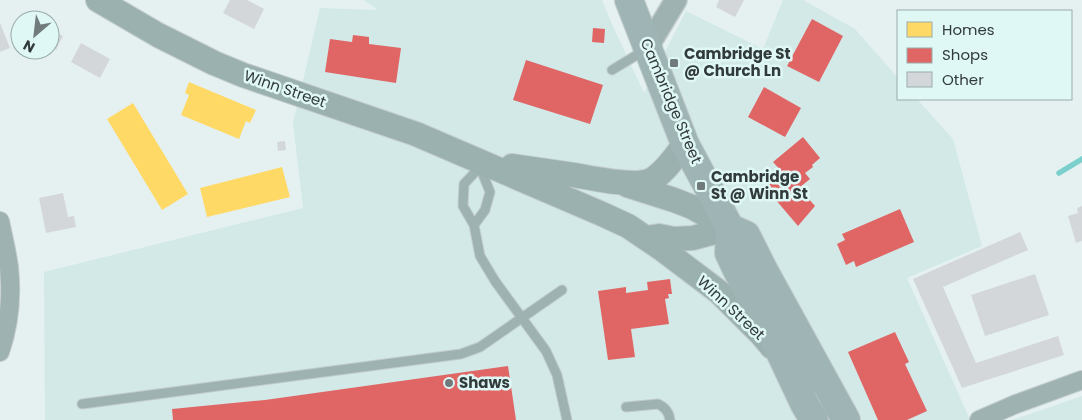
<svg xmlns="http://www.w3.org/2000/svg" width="1082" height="420" font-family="Poppins,sans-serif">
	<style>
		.built { fill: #d2e9e8 }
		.homes { fill: #ffd966 }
		.shops { fill: #e06666 }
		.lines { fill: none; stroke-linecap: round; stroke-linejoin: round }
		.stream { stroke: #7bcfcc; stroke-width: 5.5 }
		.building { fill: #d4d7da }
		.service-casing { stroke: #c2cccc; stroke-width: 11 }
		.minor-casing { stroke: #c2cccc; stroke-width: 20 }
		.tertiary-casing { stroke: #c2cccc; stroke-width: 24 }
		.secondary-casing { stroke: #c2cccc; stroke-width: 26 }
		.primary-casing { stroke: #c2cccc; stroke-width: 30 }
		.service { stroke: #9db2b1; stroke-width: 9 }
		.minor { stroke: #9db2b1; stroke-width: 18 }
		.tertiary { stroke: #9db2b1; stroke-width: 21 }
		.secondary { stroke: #9ab1b0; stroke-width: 24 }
		.primary { stroke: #9fb5b5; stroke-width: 28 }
		.poi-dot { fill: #717b7b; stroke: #dff7f5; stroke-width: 2 }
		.labels { text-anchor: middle; stroke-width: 5; stroke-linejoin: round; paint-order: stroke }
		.poi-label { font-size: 15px; font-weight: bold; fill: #323b3b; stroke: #dff7f5; text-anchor: start }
		.street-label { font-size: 15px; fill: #323b3b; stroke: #dff7f5 }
	</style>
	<rect width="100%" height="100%" fill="#e5f1f1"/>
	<!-- built -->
	<path class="built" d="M 364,0 L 602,0 L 611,22 L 644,93 L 686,11 L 763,49 L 783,0 L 803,0 L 855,29 L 898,78 L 898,99 L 917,99 L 953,139 L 982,246 L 907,278 L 970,420 L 45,420 L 44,272 L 303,208 L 293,123 L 320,8 L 378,10 Z
		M 1082,396 L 1082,420 L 1012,420 Z"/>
	<!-- homes -->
	<path class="homes" d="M 189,82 L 256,110 L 250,123 L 246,121 L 239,139 L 181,115 L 189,95 L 185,93 Z
		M 133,103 L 188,194 L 162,210 L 107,119 Z
		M 282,167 L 290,197 L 207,217 L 200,188 Z"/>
	<!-- shops -->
	<path class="shops" d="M 812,19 L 843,36 L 819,82 L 787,66 Z
		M 593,28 L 605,29 L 604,43 L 592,42 Z
		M 353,35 L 369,37 L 369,44 L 401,48 L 396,83 L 325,72 L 330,39 L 352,42 Z
		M 526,60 L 603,85 L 590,124 L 513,100 Z
		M 764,87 L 801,108 L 785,137 L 748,117 Z
		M 803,137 L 820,158 L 812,165 L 813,167 L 805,173 L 810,179 L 799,188 L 815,206 L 798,226 L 764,186 L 782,172 L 773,162 Z
		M 900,209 L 914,242 L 856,267 L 854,261 L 846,265 L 837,244 L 845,240 L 842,234 Z
		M 670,279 L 672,294 L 668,294 L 669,298 L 665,299 L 669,324 L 631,329 L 635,357 L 608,360 L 598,291 L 626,287 L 626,293 L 648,290 L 647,282 Z
		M 895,332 L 909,362 L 905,364 L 927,411 L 907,420 L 878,420 L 848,352 Z
		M 508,366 L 516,420 L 173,420 L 172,409 L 265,400 Z"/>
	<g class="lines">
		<!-- stream -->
		<path class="stream" d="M 1059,173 L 1082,159"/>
	</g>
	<!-- building -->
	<path class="building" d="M 230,0 L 247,0 L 264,9 L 254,29 L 223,13 Z
		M 719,0 L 744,0 L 735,17 L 716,7 Z
		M 0,23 L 10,48 L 0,52 Z
		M 55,32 L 63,36 L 56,50 L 50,47 L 50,41 Z
		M 81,43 L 110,59 L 100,78 L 71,62 Z
		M 285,141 L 286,150 L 278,151 L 277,142 Z
		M 63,193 L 68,217 L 74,216 L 76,227 L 46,233 L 39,198 Z
		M 1082,206 L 1082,241 L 1076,243 L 1068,216 L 1078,213 L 1077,208 Z
		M 1020,232 L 1028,250 L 943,287 L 976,363 L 1058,336 L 1064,355 L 962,388 L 913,279 Z
		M 1035,274 L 1049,315 L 985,336 L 971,295 Z"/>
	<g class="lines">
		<!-- service casing -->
		<g class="service-casing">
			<path id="service" d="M 612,70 L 645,50
				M 480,167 L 464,184 L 463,206 L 474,225 L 480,256 L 495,281 L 546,351 L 557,375 L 567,420
				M 474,225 L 485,210 L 490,192 L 480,167
				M 82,404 L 461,354 L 480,347 L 562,290
				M 626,407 L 658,404 C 665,407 669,412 670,420"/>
		</g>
		<!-- minor casing -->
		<g class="minor-casing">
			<path id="minor" d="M 0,221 C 3,236 7,252 9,267 C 12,295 9,326 0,352
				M 979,420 L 1016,404 L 1082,380"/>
		</g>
		<!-- tertiary casing -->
		<g class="tertiary-casing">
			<path id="tertiary" d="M 647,48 L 676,0"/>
		</g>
		<!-- secondary casing -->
		<g class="secondary-casing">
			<path id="secondary" d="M 98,0 L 158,35 L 214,63 L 243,75 L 416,134 L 602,214 L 628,226 L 662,249 L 719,292 L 761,334 L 772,347
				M 512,166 C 533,169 553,172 574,175 C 592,178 634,188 651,180 C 665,173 675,156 685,144
				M 627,185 L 674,200 L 692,207 L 730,228
				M 646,238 L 659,236 L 674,239 L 693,238 L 730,228"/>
		</g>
		<!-- primary casing -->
		<g class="primary-casing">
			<path id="primary" d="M 629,0 L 685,144 L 730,228 L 729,253 L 736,268 L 772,335 L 805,405 L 814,420
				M 730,228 L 746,235 L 763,269 L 846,420"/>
		</g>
		<!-- service -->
		<use href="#service" class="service"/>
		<!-- minor -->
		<use href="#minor" class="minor"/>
		<!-- tertiary -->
		<use href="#tertiary" class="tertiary"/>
		<!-- secondary -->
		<use href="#secondary" class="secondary"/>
		<!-- primary -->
		<use href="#primary" class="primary"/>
	</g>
	<!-- markers -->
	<g class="poi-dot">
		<rect x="669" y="58" width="10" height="10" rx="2.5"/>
		<rect x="696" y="181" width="10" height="10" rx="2.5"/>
		<circle cx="449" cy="383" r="5"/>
	</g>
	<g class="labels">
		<!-- poi labels -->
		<g class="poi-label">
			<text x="684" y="59">Cambridge St<tspan x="684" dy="17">@ Church Ln</tspan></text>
			<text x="711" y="182">Cambridge<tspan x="711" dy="17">St @ Winn St</tspan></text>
			<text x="459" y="388">Shaws</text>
		</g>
		<!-- street labels -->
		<g class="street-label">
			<text transform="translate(285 89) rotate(19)" y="5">Winn Street</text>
			<text transform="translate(671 101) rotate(67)" y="5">Cambridge Street</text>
			<text transform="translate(731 308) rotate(43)" y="5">Winn Street</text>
		</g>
	</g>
	<!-- legend -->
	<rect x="897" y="10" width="175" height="90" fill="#dff7f5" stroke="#9aacab"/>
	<rect x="907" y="22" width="25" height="15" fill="#ffd966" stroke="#9aacab"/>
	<text x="942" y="35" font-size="15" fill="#323b3b">Homes</text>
	<rect x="907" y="48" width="25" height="15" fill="#e06666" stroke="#9aacab"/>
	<text x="942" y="60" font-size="15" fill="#323b3b">Shops</text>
	<rect x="907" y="72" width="25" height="15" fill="#d4d7da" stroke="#9aacab"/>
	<text x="942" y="85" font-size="15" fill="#323b3b">Other</text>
	<!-- north arrow -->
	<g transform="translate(35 35) rotate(208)"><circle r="24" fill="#dff7f5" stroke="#9aacab"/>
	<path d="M0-4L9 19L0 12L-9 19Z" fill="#717b7b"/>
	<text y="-8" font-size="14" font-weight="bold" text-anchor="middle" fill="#323b3b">N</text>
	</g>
</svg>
